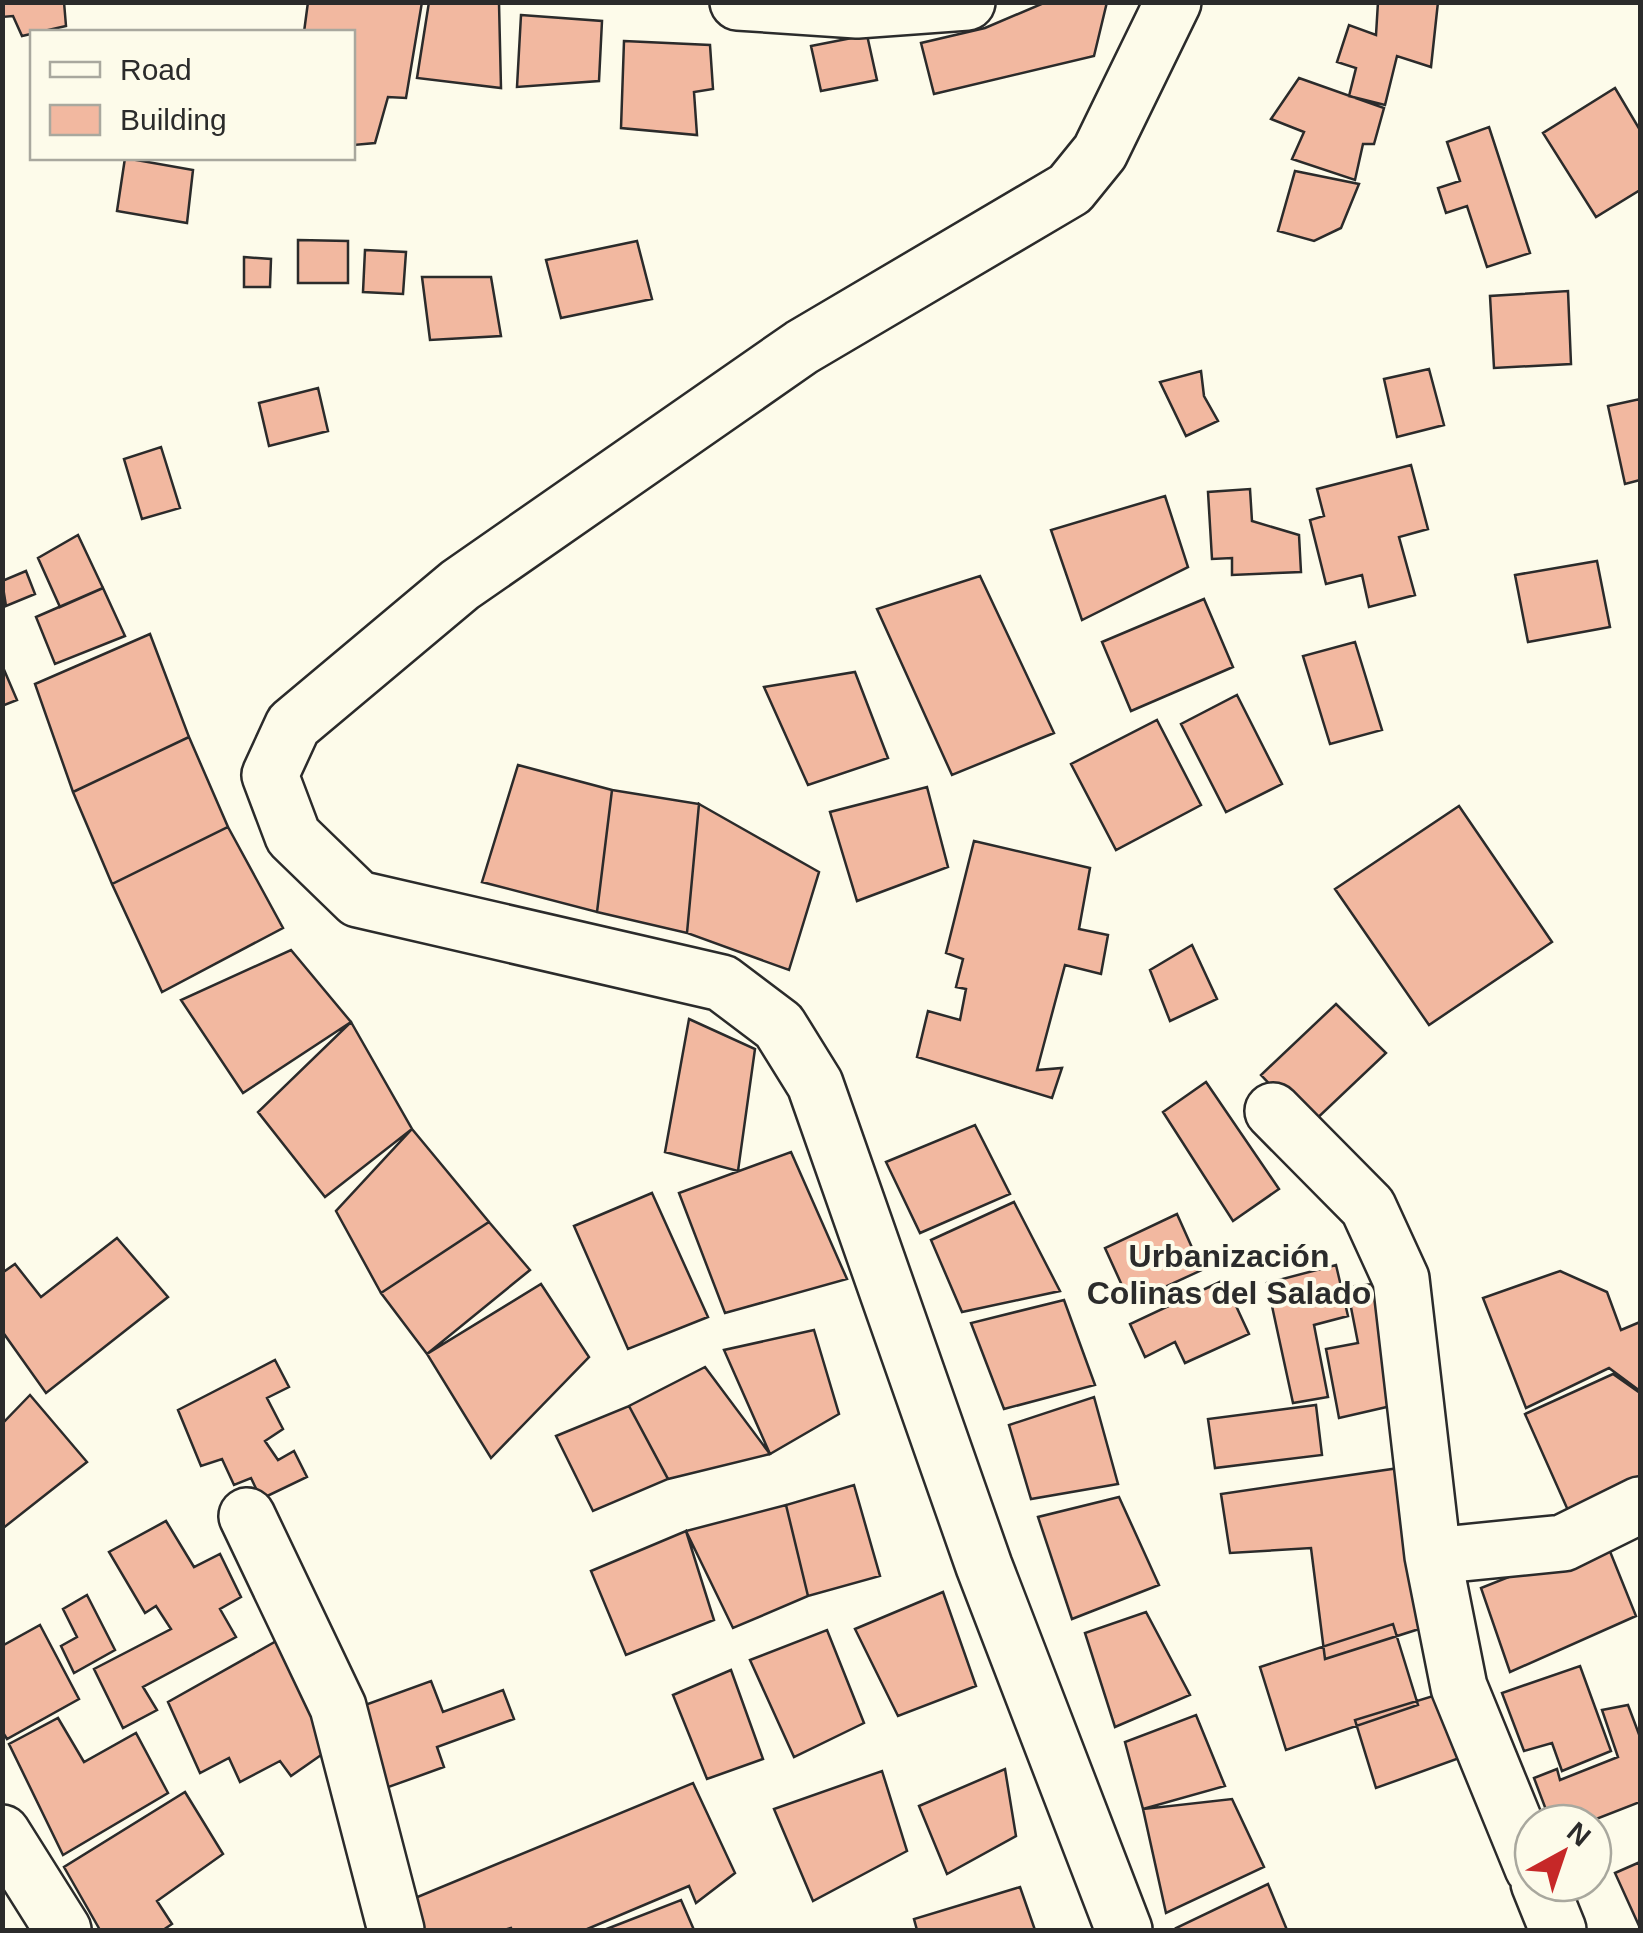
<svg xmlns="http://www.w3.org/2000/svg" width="1643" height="1933" font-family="Arial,sans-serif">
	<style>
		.building { fill: #f2b8a0; stroke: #2b2b2b; stroke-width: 2.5 }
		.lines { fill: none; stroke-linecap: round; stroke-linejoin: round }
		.street-casing { stroke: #2b2b2b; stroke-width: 60 }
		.street { stroke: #fdfbea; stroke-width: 55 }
		.labels { text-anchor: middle; stroke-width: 8; stroke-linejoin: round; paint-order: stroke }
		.neighbourhood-label { font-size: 32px; font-weight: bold; fill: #2b2b2b; stroke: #fdfbea }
	</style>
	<rect width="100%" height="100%" fill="#fdfbea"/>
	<!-- building -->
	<path class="building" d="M 2,2 L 64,2 L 66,26 L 22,36 L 13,16 L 2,17 Z
		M 308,2 L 422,2 L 406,98 L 388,97 L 375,143 L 354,145 L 352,32 L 304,32 Z
		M 429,2 L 499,3 L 501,88 L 417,78 Z
		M 1046,2 L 1107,2 L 1094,56 L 934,94 L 921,43 L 985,28 Z
		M 1378,2 L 1438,2 L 1431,67 L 1397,56 L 1385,105 L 1349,96 L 1356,68 L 1337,62 L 1349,25 L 1376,35 Z
		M 521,15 L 602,21 L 599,81 L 517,87 Z
		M 867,35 L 877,80 L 821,91 L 811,46 Z
		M 624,41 L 710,45 L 713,89 L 694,92 L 697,135 L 621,128 Z
		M 1299,78 L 1384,108 L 1374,144 L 1363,144 L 1355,180 L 1292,159 L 1304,132 L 1271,119 Z
		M 1615,88 L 1640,130 L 1640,190 L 1596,217 L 1543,133 Z
		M 1489,127 L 1530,253 L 1487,267 L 1467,206 L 1446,213 L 1438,188 L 1460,181 L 1447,142 Z
		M 125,158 L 193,170 L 187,223 L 117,211 Z
		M 1295,171 L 1359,184 L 1341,228 L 1314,241 L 1278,231 Z
		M 298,240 L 348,241 L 348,283 L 298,283 Z
		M 637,241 L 652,299 L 561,318 L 546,260 Z
		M 365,250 L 406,252 L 403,294 L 363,292 Z
		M 244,257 L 271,259 L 270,287 L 244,287 Z
		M 422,277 L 491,277 L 501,336 L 430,340 Z
		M 1568,291 L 1571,364 L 1494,368 L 1490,296 Z
		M 1429,369 L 1444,425 L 1397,437 L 1384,379 Z
		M 1201,371 L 1204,396 L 1218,421 L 1186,436 L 1160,382 Z
		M 318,388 L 328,431 L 269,446 L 259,403 Z
		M 1640,399 L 1640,480 L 1625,484 L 1608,406 Z
		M 161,447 L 180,508 L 142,519 L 124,459 Z
		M 1411,465 L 1428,529 L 1399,537 L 1415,595 L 1369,607 L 1362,575 L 1326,584 L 1310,520 L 1324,516 L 1317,489 Z
		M 1250,489 L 1252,521 L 1299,535 L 1301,572 L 1232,575 L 1232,558 L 1212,559 L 1208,492 Z
		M 1165,496 L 1188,567 L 1082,620 L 1051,530 Z
		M 78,535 L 103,588 L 60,607 L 38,558 Z
		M 1597,561 L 1610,627 L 1528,642 L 1515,575 Z
		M 26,571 L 35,594 L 6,606 L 2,581 Z
		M 980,576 L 1054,733 L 952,775 L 877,609 Z
		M 103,588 L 125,636 L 55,664 L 36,617 Z
		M 1204,599 L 1233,667 L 1131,711 L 1102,642 Z
		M 150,634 L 189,737 L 73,792 L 35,684 Z
		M 1355,642 L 1382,730 L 1330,744 L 1303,656 Z
		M 2,665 L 17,700 L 2,706 Z
		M 855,672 L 888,758 L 808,785 L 764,687 Z
		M 1237,695 L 1282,784 L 1226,812 L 1181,724 Z
		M 1157,720 L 1201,805 L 1116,850 L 1071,764 Z
		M 189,737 L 228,827 L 112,884 L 73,792 Z
		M 518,765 L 612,790 L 597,912 L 482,882 Z
		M 927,787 L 948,867 L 857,901 L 830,812 Z
		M 612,790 L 699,804 L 687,933 L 597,912 Z
		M 699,804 L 819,872 L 789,970 L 687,933 Z
		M 1459,806 L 1552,942 L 1429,1025 L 1335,889 Z
		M 228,827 L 283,928 L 162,992 L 112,884 Z
		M 974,841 L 1090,868 L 1079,929 L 1108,935 L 1101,974 L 1065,965 L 1037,1070 L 1062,1068 L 1052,1098 L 917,1057 L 928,1011 L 960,1020 L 966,989 L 956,987 L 963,959 L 946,953 Z
		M 1192,945 L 1217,999 L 1170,1021 L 1150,970 Z
		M 291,950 L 351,1022 L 243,1093 L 181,1000 Z
		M 1336,1004 L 1386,1053 L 1309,1126 L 1261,1075 Z
		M 689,1019 L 755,1049 L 738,1171 L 665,1152 Z
		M 351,1022 L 412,1129 L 325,1197 L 258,1112 Z
		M 1206,1082 L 1279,1189 L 1233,1221 L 1163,1112 Z
		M 975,1125 L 1010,1194 L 920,1233 L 886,1162 Z
		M 412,1129 L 489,1222 L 381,1293 L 336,1211 Z
		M 791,1152 L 847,1279 L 725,1313 L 679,1193 Z
		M 652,1193 L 708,1317 L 628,1349 L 574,1226 Z
		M 1014,1202 L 1060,1291 L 962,1312 L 931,1240 Z
		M 1177,1214 L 1202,1270 L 1130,1303 L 1105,1248 Z
		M 489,1222 L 530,1270 L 427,1354 L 381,1293 Z
		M 117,1238 L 168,1297 L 46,1393 L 2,1331 L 2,1273 L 15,1264 L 41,1297 Z
		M 1336,1265 L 1348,1316 L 1314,1325 L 1328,1397 L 1293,1403 L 1267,1283 Z
		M 1560,1271 L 1607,1292 L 1621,1330 L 1640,1322 L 1640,1391 L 1609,1368 L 1526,1408 L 1483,1298 Z
		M 1224,1280 L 1249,1334 L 1185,1363 L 1175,1342 L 1145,1357 L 1130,1324 Z
		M 541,1284 L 589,1357 L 491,1458 L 427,1354 Z
		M 1372,1284 L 1404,1403 L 1339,1418 L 1326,1349 L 1358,1343 L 1347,1287 Z
		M 1064,1300 L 1095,1385 L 1004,1409 L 971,1323 Z
		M 814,1330 L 839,1414 L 770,1454 L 724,1350 Z
		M 275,1360 L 289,1387 L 267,1398 L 283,1429 L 265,1441 L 278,1460 L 294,1451 L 307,1477 L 261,1499 L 251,1478 L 234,1485 L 222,1459 L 201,1466 L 178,1410 Z
		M 705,1367 L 770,1454 L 668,1479 L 629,1406 Z
		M 1613,1374 L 1640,1393 L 1640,1487 L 1575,1526 L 1525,1414 Z
		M 30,1395 L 87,1462 L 2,1529 L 2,1424 Z
		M 1094,1397 L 1118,1484 L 1031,1499 L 1009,1425 Z
		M 1316,1405 L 1322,1455 L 1215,1468 L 1208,1419 Z
		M 629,1406 L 668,1479 L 593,1511 L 556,1436 Z
		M 1399,1468 L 1419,1629 L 1325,1659 L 1311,1548 L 1230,1553 L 1221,1494 Z
		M 854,1485 L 880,1576 L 808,1596 L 786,1505 Z
		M 1119,1497 L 1159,1585 L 1072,1619 L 1038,1517 Z
		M 786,1505 L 808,1596 L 733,1628 L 686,1531 Z
		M 166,1521 L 194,1567 L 220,1554 L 241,1597 L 220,1609 L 236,1637 L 143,1687 L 157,1710 L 123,1728 L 94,1669 L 171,1629 L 156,1606 L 145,1613 L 109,1552 Z
		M 686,1531 L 714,1620 L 626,1655 L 591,1571 Z
		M 1605,1539 L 1636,1616 L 1510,1672 L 1481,1588 Z
		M 943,1592 L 976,1686 L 898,1716 L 855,1629 Z
		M 87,1595 L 115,1650 L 74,1673 L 61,1646 L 77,1637 L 63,1609 Z
		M 1146,1612 L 1190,1695 L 1115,1727 L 1085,1633 Z
		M 1393,1624 L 1418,1705 L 1286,1750 L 1260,1667 Z
		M 40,1625 L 79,1699 L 7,1739 L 2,1731 L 2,1646 Z
		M 827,1630 L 864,1723 L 794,1757 L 750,1660 Z
		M 280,1639 L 304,1675 L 324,1753 L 291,1776 L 280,1761 L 240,1782 L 229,1758 L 200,1773 L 168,1702 Z
		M 1580,1666 L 1611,1751 L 1562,1771 L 1552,1743 L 1524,1751 L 1502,1693 Z
		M 731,1670 L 763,1759 L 707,1779 L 673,1695 Z
		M 431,1681 L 443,1712 L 503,1690 L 514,1719 L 437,1747 L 444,1767 L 383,1789 L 354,1709 Z
		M 1446,1692 L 1465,1756 L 1376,1788 L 1355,1720 Z
		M 1628,1705 L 1640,1737 L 1640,1802 L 1586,1823 L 1551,1823 L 1534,1778 L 1557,1769 L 1560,1780 L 1618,1757 L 1602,1710 Z
		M 1196,1715 L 1225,1786 L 1143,1809 L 1125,1742 Z
		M 58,1718 L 84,1762 L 136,1733 L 168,1793 L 63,1855 L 9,1744 Z
		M 1005,1769 L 1016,1836 L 947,1874 L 919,1806 Z
		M 882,1771 L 907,1851 L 813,1901 L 774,1809 Z
		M 693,1783 L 735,1873 L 696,1903 L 689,1886 L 585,1930 L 512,1930 L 511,1928 L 504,1930 L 414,1930 L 403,1903 Z
		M 185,1792 L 223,1854 L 157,1901 L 172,1924 L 163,1930 L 100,1930 L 64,1867 Z
		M 1232,1799 L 1264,1867 L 1166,1913 L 1143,1809 Z
		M 1640,1862 L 1640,1928 L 1615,1873 Z
		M 1268,1884 L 1287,1930 L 1177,1930 L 1176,1928 Z
		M 1020,1887 L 1035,1930 L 917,1930 L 914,1919 Z
		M 681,1900 L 694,1930 L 604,1930 Z"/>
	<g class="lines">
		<!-- street casing -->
		<g class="street-casing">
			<path id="street" d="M 738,2 L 857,10 L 967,2
				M 1273,1111 L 1368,1207 L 1401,1279 L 1433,1556 L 1459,1687 L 1533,1868
				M 247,1516 L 338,1707 L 396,1930
				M 1433,1556 L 1563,1543 L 1640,1505
				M 2,1833 L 63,1930
				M 1539,1883 L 1558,1930
				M 1124,1930 L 984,1566 L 815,1084 L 779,1026 L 722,983 L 358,899 L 293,836 L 270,775 L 293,725 L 460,585 L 802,347 L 1070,189 L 1100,152 L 1173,2"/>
		</g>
		<!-- street -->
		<use href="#street" class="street"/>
	</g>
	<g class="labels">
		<!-- neighbourhood labels -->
		<g class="neighbourhood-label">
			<text x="1229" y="1267">Urbanización<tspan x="1229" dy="37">Colinas del Salado</tspan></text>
		</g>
	</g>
	<!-- border -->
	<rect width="1643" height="1933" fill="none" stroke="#2b2b2b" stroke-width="10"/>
	<!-- legend -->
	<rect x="30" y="30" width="325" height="130" fill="#fdfbea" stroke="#a9a89e" stroke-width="2.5"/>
	<rect x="50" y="62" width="50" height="15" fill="#fdfbea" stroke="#a9a89e" stroke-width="2.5"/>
	<text x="120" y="80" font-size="30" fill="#2b2b2b">Road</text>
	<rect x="50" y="105" width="50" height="30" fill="#f2b8a0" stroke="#a9a89e" stroke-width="2.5"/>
	<text x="120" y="130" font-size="30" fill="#2b2b2b">Building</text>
	<!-- north arrow -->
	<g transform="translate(1563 1853) rotate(40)"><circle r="48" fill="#fdfbea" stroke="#a9a89e" stroke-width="2.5"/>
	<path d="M0-8L18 38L0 25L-18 38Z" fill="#c62828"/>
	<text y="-15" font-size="28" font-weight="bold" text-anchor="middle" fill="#2b2b2b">N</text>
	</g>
</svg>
